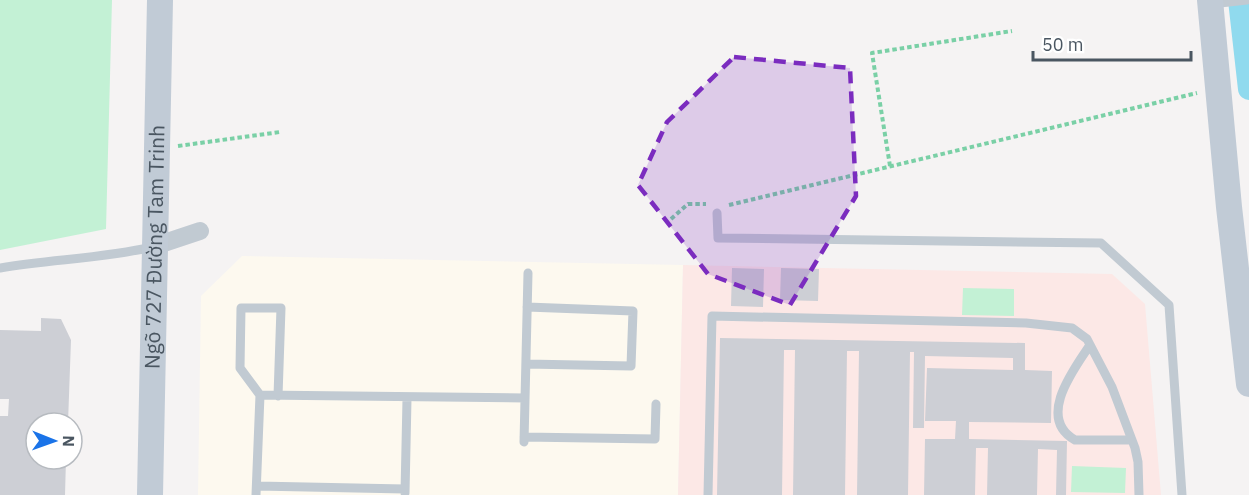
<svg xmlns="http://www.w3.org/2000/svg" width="1249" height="495" font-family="'IBM Plex Sans',sans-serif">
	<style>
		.commercial { fill: #fdf9ef }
		.medical { fill: #fce8e6 }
		.green { fill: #c3f1d5 }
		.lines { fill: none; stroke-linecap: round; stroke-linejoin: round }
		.canal { stroke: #90daee; stroke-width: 22 }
		.building { fill: #cdcfd5 }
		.path { stroke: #7ad0a6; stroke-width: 4; stroke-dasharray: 4.5 3; stroke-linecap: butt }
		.lane { stroke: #c1cad2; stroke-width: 9 }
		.street { stroke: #c1cad2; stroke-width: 18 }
		.secondary { stroke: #c1cbd6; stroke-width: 26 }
		.marked { fill: #7b2cbf; fill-opacity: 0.2; stroke: #7b2cbf; stroke-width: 4.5; stroke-dasharray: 12 8; stroke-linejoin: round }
		.labels { text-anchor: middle; stroke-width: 4.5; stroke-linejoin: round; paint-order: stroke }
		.street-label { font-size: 21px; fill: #4a5661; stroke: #fff }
	</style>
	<rect width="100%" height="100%" fill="#f5f3f3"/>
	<!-- commercial -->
	<path class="commercial" d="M 242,256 L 683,265 L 678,495 L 198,495 L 201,296 Z"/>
	<!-- medical -->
	<path class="medical" d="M 683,265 L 1112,274 L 1145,304 L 1161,495 L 678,495 Z"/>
	<!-- green -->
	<path class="green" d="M 0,0 L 112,0 L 106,229 L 0,250 Z
		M 963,288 L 1014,289 L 1014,316 L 962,315 Z
		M 1072,466 L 1126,468 L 1125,493 L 1071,492 Z"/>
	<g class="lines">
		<!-- canal -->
		<path class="canal" d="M 1239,0 L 1249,89"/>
	</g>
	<!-- building -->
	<path class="building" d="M 732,268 L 764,269 L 763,307 L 731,306 Z
		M 781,268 L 819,269 L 818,301 L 780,300 Z
		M 41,318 L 61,319 L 71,340 L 68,423 L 36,423 L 36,459 L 66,459 L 65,495 L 0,495 L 0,416 L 8,416 L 9,399 L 0,399 L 0,330 L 41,331 Z
		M 720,338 L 1025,343 L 1025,370 L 1052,371 L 1051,423 L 969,422 L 969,439 L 1067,441 L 1066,495 L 1056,495 L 1057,450 L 1038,449 L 1037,495 L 987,495 L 988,448 L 976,448 L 975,495 L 924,495 L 925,439 L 955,439 L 956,421 L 925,421 L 927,368 L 1013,370 L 1013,358 L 925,356 L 924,428 L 913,428 L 914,352 L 910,352 L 908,495 L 857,495 L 859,351 L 847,351 L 845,495 L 793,495 L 795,350 L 784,350 L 782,495 L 717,495 Z"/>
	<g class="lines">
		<!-- path -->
		<path class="path" d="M 178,146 L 280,132
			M 890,166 L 872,53 L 1012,31
			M 729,205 L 1197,93
			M 671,219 L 688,204 L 706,204"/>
		<!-- lane -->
		<path class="lane" d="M 1211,4 L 1247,0
			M 717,213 L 718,238 L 1101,243 L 1169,305 L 1182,495
			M 0,268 C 50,259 102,259 152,247
			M 1090,345 C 1074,369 1036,418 1075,440 L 1132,440
			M 526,364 L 631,366 L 633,311 L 527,307
			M 260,395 L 240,368 L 241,308 L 281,308 L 278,396
			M 524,437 L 655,439 L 656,404
			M 524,442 L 528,273
			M 257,486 L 405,489
			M 405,493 L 407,399
			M 256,495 L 260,395 L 525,398
			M 708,495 L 712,316 L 1026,323 L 1072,328 L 1087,339 L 1112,387 L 1135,448 L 1138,462 L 1139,495"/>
		<!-- street -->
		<path class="street" d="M 155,246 L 200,231"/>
		<!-- secondary -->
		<g class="secondary">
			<path d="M 1210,0 L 1229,207 L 1249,384"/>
			<path id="s1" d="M 150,495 L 160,0"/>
		</g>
	</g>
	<!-- marked area -->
	<path class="marked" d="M 734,57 L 850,68 L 856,196 L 790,305 L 708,274 L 638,185 L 667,122 Z"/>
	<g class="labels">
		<!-- street labels -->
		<g class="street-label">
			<text dy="7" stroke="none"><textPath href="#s1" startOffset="248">Ngõ 727 Đường Tam Trinh</textPath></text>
		</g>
	</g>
	<!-- north arrow -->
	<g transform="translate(54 441) rotate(91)"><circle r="28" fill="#ffffff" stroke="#b7bbc0" stroke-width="1.5"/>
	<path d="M0-4.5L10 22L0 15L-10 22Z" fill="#1a73e8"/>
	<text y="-9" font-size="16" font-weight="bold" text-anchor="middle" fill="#4a5661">N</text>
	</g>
	<!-- scale -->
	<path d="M1033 51v9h158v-9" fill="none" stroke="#4a5661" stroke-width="3"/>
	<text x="1042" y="51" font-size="18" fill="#4a5661" stroke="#ffffff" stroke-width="4.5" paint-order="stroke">50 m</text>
</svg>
